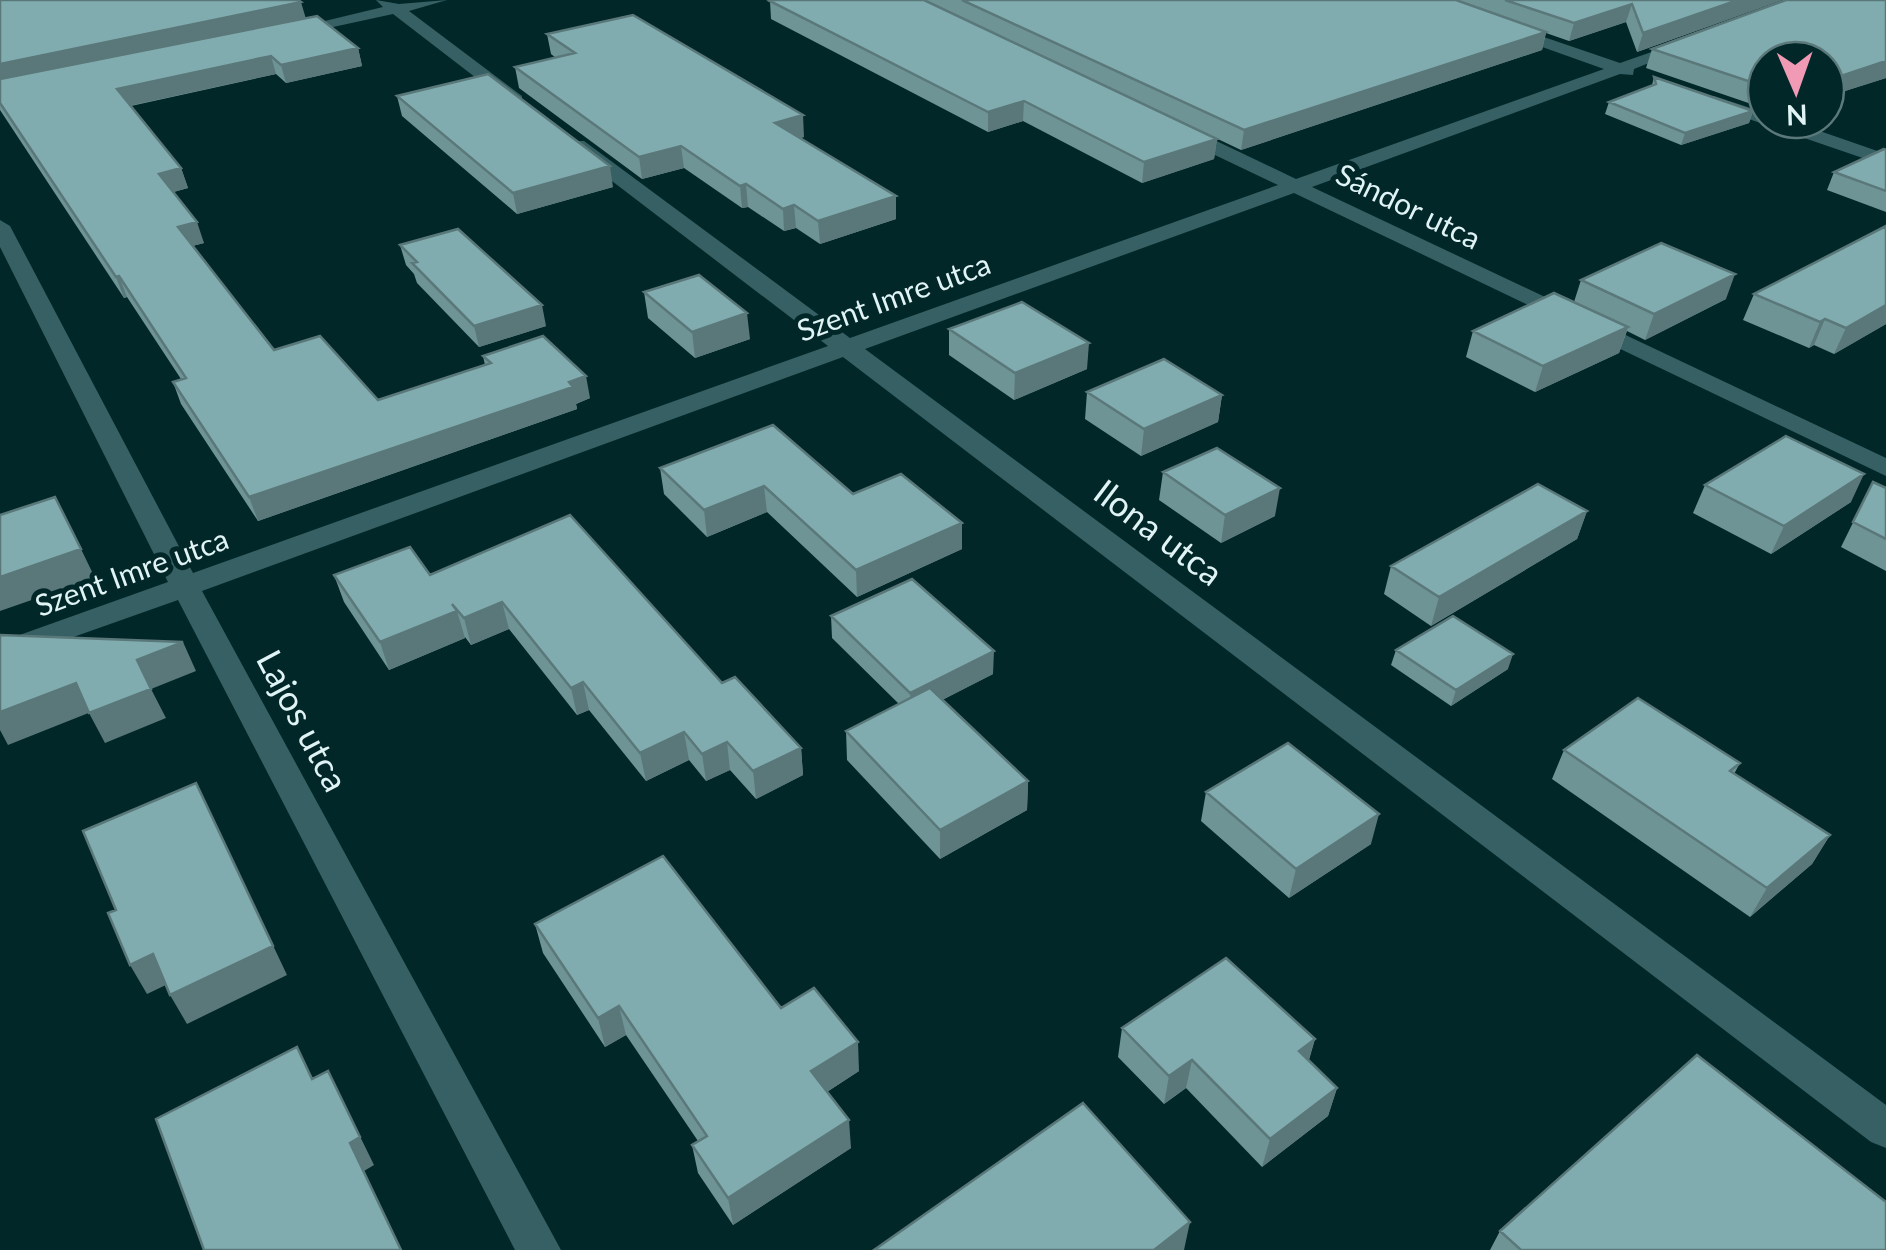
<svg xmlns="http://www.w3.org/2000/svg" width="1886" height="1250" font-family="Lato,sans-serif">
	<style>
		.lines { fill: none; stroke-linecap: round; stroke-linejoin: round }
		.minor { fill: #366063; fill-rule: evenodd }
		.wall { fill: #6f9496 }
		.shaded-wall { fill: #5a787a }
		.building { fill: #81acaf; stroke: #5a787a; stroke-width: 2.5 }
		.labels { text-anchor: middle; stroke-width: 10; stroke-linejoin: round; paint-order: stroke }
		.far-street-label { font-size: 30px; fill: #e1f4f5; stroke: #022729 }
		.street-label { font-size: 35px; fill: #e1f4f5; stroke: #022729 }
	</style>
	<rect width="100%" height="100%" fill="#022729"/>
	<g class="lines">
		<!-- minor -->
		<path class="minor" d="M 376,0 L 399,4 L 447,0 L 409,11 L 522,96 L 522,104 L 510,104 L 393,14 L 287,37 L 279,32 L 383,7 Z
			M 1506,24 L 1620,63 L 1686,40 L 1694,45 L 1634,69 L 1633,75 L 1620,74 L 1312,187 L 1886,458 L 1886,476 L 1294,193 L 865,349 L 1886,1105 L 1886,1148 L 1871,1142 L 843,357 L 202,591 L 561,1250 L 515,1250 L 178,600 L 0,663 L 0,642 L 168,582 L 0,247 L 0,220 L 10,226 L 193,573 L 828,346 L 570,149 L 570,141 L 584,141 L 850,338 L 1278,185 L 1173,135 L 1173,127 L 1187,127 L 1296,179 L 1604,69 L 1500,32 L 1498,29 Z
			M 1714,96 L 1766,113 L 1766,120 L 1788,120 L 1886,154 L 1886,166 L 1708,105 L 1705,101 Z"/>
	</g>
	<!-- wall -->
	<path class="wall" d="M 0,0 L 305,18 L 358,48 L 362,66 L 286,83 L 276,74 L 131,106 L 181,168 L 188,188 L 173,192 L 204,243 L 192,246 L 274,350 L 378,400 L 485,365 L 483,356 L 590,398 L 576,404 L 577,409 L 258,521 L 181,404 L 173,382 L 181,379 L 127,297 L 124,298 L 0,110 Z
		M 925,0 L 1782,0 L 1637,52 L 1626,22 L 1569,41 L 1546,33 L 1542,50 L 1241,150 Z
		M 1786,0 L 1886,0 L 1886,78 L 1826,97 L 1826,60 L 1766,60 L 1766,109 L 1646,68 L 1652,49 Z
		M 770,1 L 1217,139 L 1214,159 L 1142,183 L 1023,121 L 988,132 L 771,19 Z
		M 547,34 L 804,137 L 800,138 L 896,219 L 820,244 L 796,228 L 784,231 L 748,207 L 742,208 L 684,168 L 642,179 L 519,88 L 515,67 L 556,58 L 551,54 Z
		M 1654,77 L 1753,111 L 1749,123 L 1681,145 L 1605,114 L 1609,102 L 1652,85 Z
		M 397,96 L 613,187 L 517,214 L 402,116 Z
		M 1886,150 L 1886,212 L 1827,190 L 1834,172 Z
		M 1886,226 L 1886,324 L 1834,354 L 1814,345 L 1809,348 L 1743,320 L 1754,294 Z
		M 400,245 L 546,326 L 479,347 L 417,283 L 414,274 L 406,265 Z
		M 1581,280 L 1726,299 L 1645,340 L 1627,331 L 1619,353 L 1535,392 L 1466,357 L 1473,331 L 1574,302 Z
		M 644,292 L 750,339 L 695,358 L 648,318 Z
		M 949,329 L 1087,369 L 1014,400 L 949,355 Z
		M 1087,392 L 1222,395 L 1218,422 L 1141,456 L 1085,419 Z
		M 660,468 L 853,494 L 962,523 L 962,549 L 857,597 L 767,512 L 707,537 L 664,494 Z
		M 1163,472 L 1275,516 L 1221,543 L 1159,500 Z
		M 1873,482 L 1886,488 L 1886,571 L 1841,547 Z
		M 1705,485 L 1851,502 L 1771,554 L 1693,513 Z
		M 1587,511 L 1577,539 L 1431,626 L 1384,594 L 1391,566 Z
		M 334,575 L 430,575 L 722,683 L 801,748 L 803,775 L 756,799 L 730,770 L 706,781 L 689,760 L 646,781 L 589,710 L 577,715 L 509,629 L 471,645 L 465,637 L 465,638 L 389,670 L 344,602 Z
		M 831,616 L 993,674 L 942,700 L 1028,781 L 1027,810 L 940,859 L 847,760 L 846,731 L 899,704 L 832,638 Z
		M 1396,650 L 1508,669 L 1451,706 L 1391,665 Z
		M 1564,750 L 1740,763 L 1734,774 L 1830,835 L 1812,864 L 1750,917 L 1552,779 Z
		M 1206,792 L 1371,844 L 1289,898 L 1201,821 Z
		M 535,924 L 781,1008 L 859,1071 L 827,1092 L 851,1148 L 733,1225 L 698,1173 L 692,1145 L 698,1141 L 626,1035 L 605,1047 L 543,953 Z
		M 1122,1028 L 1315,1039 L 1309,1060 L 1337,1088 L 1328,1116 L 1262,1167 L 1186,1088 L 1164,1104 L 1118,1057 Z
		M 1500,1231 L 1886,1250 L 1490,1250 Z"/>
	<!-- shaded-wall -->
	<path class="shaded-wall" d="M 1738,0 L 1782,0 L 1637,52 L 1643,33 Z
		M 301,2 L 306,19 L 0,83 L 0,64 Z
		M 1632,4 L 1626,22 L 1569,41 L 1574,23 Z
		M 1546,32 L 1542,50 L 1241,150 L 1244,130 Z
		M 358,48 L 362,66 L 286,83 L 281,65 Z
		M 271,56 L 276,74 L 124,107 L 117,89 Z
		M 1886,61 L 1886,78 L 1826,97 L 1826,81 Z
		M 1024,101 L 1023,121 L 988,132 L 988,112 Z
		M 1753,111 L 1749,123 L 1681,145 L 1685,133 Z
		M 803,115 L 804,137 L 777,144 L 775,123 Z
		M 1217,139 L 1214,159 L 1142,183 L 1144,162 Z
		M 681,146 L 684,168 L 642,179 L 639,157 Z
		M 610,166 L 613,187 L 517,214 L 513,193 Z
		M 181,168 L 188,188 L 167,194 L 159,174 Z
		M 746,184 L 748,207 L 742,208 L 740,186 Z
		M 896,196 L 896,219 L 820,244 L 818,221 Z
		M 794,205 L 796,228 L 784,231 L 783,209 Z
		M 197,222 L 204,243 L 185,248 L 178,227 Z
		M 1735,274 L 1726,299 L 1645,340 L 1654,314 Z
		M 119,276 L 127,297 L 124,298 L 116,277 Z
		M 542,305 L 546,326 L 479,347 L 474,326 Z
		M 1886,305 L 1886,324 L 1834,354 L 1846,328 Z
		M 747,313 L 750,339 L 695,358 L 692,332 Z
		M 1825,319 L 1814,345 L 1809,348 L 1820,322 Z
		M 1628,327 L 1619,353 L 1535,392 L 1543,366 Z
		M 1089,343 L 1087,369 L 1014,400 L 1015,373 Z
		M 586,376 L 590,398 L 576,404 L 577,409 L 258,521 L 249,497 Z
		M 1222,395 L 1218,422 L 1141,456 L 1144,429 Z
		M 1864,474 L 1851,502 L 1771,554 L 1784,526 Z
		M 764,486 L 767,512 L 707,537 L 704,510 Z
		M 1280,488 L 1275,516 L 1221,543 L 1225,515 Z
		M 1587,511 L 1577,539 L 1431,626 L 1439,597 Z
		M 962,523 L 962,549 L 857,597 L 856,570 Z
		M 81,549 L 95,578 L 0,611 L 0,577 Z
		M 502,602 L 509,629 L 471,645 L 464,618 Z
		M 457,611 L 465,638 L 389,670 L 380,642 Z
		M 183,642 L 196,671 L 151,689 L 137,660 Z
		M 994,651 L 993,674 L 911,716 L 910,693 Z
		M 1513,654 L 1508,669 L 1451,706 L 1456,690 Z
		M 583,682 L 589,710 L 577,715 L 571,688 Z
		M 76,683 L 91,712 L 8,745 L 0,730 L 0,712 Z
		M 151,689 L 166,718 L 105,743 L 89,713 Z
		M 684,732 L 689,760 L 646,781 L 640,753 Z
		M 727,742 L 730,770 L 706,781 L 702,754 Z
		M 801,748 L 803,775 L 756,799 L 753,771 Z
		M 1028,781 L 1027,810 L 940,859 L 940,830 Z
		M 210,812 L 287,975 L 187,1024 L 170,995 Z
		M 1379,814 L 1371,844 L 1289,898 L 1296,869 Z
		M 1830,835 L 1812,864 L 1750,917 L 1767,888 Z
		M 153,954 L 170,983 L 147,994 L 130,965 Z
		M 619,1006 L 626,1035 L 605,1047 L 598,1018 Z
		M 1315,1039 L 1306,1068 L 1299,1051 Z
		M 858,1042 L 859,1071 L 814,1100 L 811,1071 Z
		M 1192,1060 L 1186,1088 L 1164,1104 L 1169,1076 Z
		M 328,1071 L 374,1165 L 364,1171 L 350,1143 Z
		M 1337,1088 L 1328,1116 L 1262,1167 L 1270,1139 Z
		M 849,1120 L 851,1148 L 733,1225 L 728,1198 Z
		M 1190,1222 L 1184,1250 L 1154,1250 Z"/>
	<!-- building -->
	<path class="building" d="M 0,0 L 298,0 L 301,2 L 0,64 Z
		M 776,0 L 924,0 L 1217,139 L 1144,162 L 1024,101 L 988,112 L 770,1 Z
		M 962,0 L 1456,0 L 1546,32 L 1244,130 Z
		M 1505,0 L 1738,0 L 1643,33 L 1632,4 L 1574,23 Z
		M 1786,0 L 1886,0 L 1886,61 L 1826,81 L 1826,60 L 1766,60 L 1766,87 L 1652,49 Z
		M 633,15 L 803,115 L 775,123 L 896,196 L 818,221 L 794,205 L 783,209 L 746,184 L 740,186 L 681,146 L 639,157 L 515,67 L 575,53 L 547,34 Z
		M 317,16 L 358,48 L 281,65 L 271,56 L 117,89 L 181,168 L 159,174 L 197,222 L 178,227 L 274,350 L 320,336 L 378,400 L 491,363 L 483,356 L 543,336 L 586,376 L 569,382 L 573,387 L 249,497 L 173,382 L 186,378 L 119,276 L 116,277 L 0,103 L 0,79 Z
		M 488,74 L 610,166 L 513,193 L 397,96 Z
		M 1654,77 L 1753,111 L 1685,133 L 1609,102 L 1656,84 Z
		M 1884,149 L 1886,150 L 1886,191 L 1834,172 Z
		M 1886,226 L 1886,305 L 1846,328 L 1825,319 L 1820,322 L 1754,294 Z
		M 458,229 L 542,305 L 474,326 L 412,263 L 417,262 L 400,245 Z
		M 1661,243 L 1735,274 L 1654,314 L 1581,280 Z
		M 699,275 L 747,313 L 692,332 L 644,292 Z
		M 1554,293 L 1628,327 L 1543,366 L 1473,331 Z
		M 1022,302 L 1089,343 L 1015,373 L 949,329 Z
		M 1164,359 L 1222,395 L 1144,429 L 1087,392 Z
		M 773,425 L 853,494 L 901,474 L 962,523 L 856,570 L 764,486 L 704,510 L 660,468 Z
		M 1786,436 L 1864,474 L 1784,526 L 1705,485 Z
		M 1217,448 L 1280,488 L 1225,515 L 1163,472 Z
		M 1873,482 L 1886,488 L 1886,539 L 1853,522 Z
		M 1538,484 L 1587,511 L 1439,597 L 1391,566 Z
		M 55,497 L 81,549 L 0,577 L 0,515 Z
		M 570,515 L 722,683 L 735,677 L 801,748 L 753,771 L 727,742 L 702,754 L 684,732 L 640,753 L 583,682 L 571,688 L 502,602 L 464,618 L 452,604 L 457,611 L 380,642 L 334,575 L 410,547 L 430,575 Z
		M 912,579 L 994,651 L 910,693 L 831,616 Z
		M 1453,616 L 1513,654 L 1456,690 L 1396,650 Z
		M 0,635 L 183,642 L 137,660 L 151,689 L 89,713 L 76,683 L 0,712 Z
		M 930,688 L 1028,781 L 940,830 L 846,731 Z
		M 1638,698 L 1740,763 L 1730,771 L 1830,835 L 1767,888 L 1564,750 Z
		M 1288,743 L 1379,814 L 1296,869 L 1206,792 Z
		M 196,783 L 273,946 L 170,995 L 153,954 L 130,965 L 108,913 L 116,910 L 83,831 Z
		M 663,856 L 781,1008 L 814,988 L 858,1042 L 811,1071 L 849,1120 L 728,1198 L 692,1145 L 707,1136 L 619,1006 L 598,1018 L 535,924 Z
		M 1226,958 L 1315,1039 L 1299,1051 L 1337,1088 L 1270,1139 L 1192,1060 L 1169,1076 L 1122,1028 Z
		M 297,1047 L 312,1079 L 328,1071 L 360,1137 L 350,1143 L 401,1250 L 204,1250 L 156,1119 Z
		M 1697,1055 L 1886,1202 L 1886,1250 L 1521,1250 L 1500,1231 Z
		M 1083,1103 L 1190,1222 L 1154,1250 L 874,1250 Z"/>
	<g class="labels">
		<!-- far-street labels -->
		<g class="far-street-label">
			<text transform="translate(1408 207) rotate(26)" y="10">Sándor utca</text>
			<text transform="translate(894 298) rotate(-20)" y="10">Szent Imre utca</text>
			<text transform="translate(132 573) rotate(-20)" y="10">Szent Imre utca</text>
		</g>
		<!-- street labels -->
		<g class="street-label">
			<text transform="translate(1158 533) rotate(37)" y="12">Ilona utca</text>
			<text transform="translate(302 721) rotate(62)" y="12">Lajos utca</text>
		</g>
	</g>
	<!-- north arrow -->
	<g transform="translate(1796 90) rotate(178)"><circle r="48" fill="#022729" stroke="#5b797b" stroke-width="2.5"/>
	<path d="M0-8L18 38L0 25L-18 38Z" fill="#f09ab5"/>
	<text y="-15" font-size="28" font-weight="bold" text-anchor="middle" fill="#e1f4f5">N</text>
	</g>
</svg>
